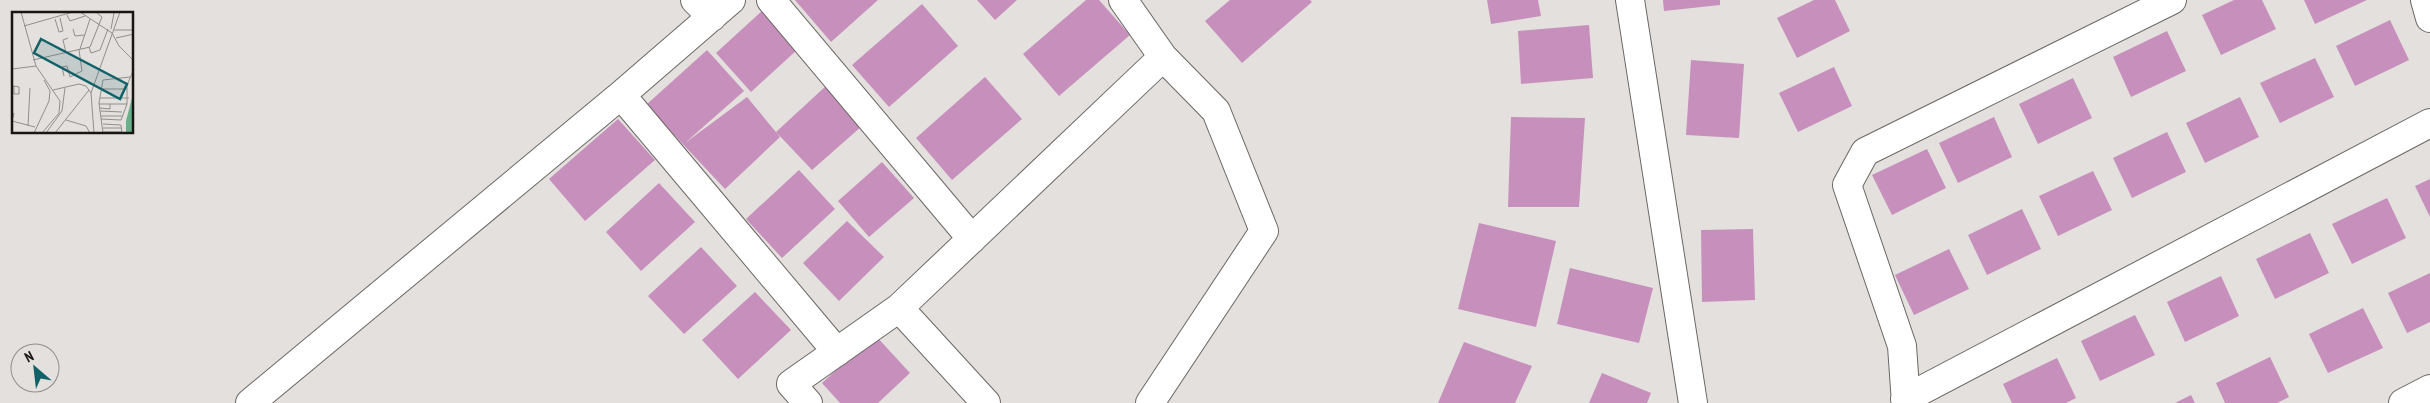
<svg xmlns="http://www.w3.org/2000/svg" width="2430" height="403" font-family="'PT Sans Narrow',sans-serif">
	<style>
		.building { fill: #c78fbc }
		.lines { fill: none; stroke-linecap: round; stroke-linejoin: round }
		.street-casing { stroke: #6a6764; stroke-width: 30 }
		.street { stroke: #fff; stroke-width: 28 }
		.inset-road { fill: none; stroke: #918f8d; stroke-width: 1 }
		.view { fill: #116168; fill-opacity: 0.15; stroke: #116168; stroke-width: 2.5 }
		.inset-edge { fill: none; stroke: #171615; stroke-width: 2.5 }
	</style>
	<rect width="100%" height="100%" fill="#e3e0dd"/>
	<!-- building -->
	<path class="building" d="M 795,0 L 878,0 L 831,42 Z
		M 977,0 L 1017,0 L 995,20 Z
		M 1086,0 L 1099,0 L 1130,35 L 1059,96 L 1023,54 Z
		M 1230,0 L 1310,0 L 1312,2 L 1242,63 L 1205,21 Z
		M 1487,0 L 1538,0 L 1541,16 L 1491,24 Z
		M 1663,0 L 1720,0 L 1720,5 L 1664,11 Z
		M 1814,0 L 1835,0 L 1850,31 L 1797,58 L 1777,18 Z
		M 2234,0 L 2262,0 L 2276,29 L 2221,55 L 2202,15 Z
		M 2304,0 L 2367,0 L 2315,24 Z
		M 922,4 L 958,46 L 889,107 L 852,65 Z
		M 763,10 L 798,49 L 751,92 L 716,53 Z
		M 2390,20 L 2409,60 L 2355,86 L 2336,46 Z
		M 1589,25 L 1593,78 L 1521,84 L 1518,31 Z
		M 2167,31 L 2186,71 L 2131,97 L 2113,57 Z
		M 707,50 L 744,91 L 685,143 L 747,97 L 780,137 L 725,189 L 646,105 Z
		M 2315,58 L 2334,97 L 2280,123 L 2260,83 Z
		M 1691,60 L 1744,64 L 1739,138 L 1686,135 Z
		M 1834,67 L 1852,106 L 1798,132 L 1779,93 Z
		M 985,77 L 1022,119 L 952,180 L 916,138 Z
		M 2073,78 L 2092,118 L 2038,144 L 2019,104 Z
		M 826,86 L 862,126 L 812,170 L 776,132 Z
		M 2240,97 L 2259,137 L 2205,163 L 2186,123 Z
		M 1511,117 L 1585,118 L 1579,207 L 1508,207 Z
		M 1994,117 L 2012,157 L 1958,183 L 1939,143 Z
		M 618,119 L 655,160 L 585,221 L 549,179 Z
		M 2167,132 L 2186,172 L 2132,198 L 2113,158 Z
		M 1927,149 L 1946,188 L 1892,215 L 1872,175 Z
		M 882,162 L 914,198 L 869,237 L 838,201 Z
		M 799,170 L 835,209 L 782,258 L 746,219 Z
		M 2093,171 L 2112,210 L 2058,236 L 2039,196 Z
		M 2430,179 L 2430,217 L 2415,186 Z
		M 659,183 L 695,222 L 641,271 L 606,232 Z
		M 2387,198 L 2406,238 L 2352,264 L 2332,224 Z
		M 2022,209 L 2041,249 L 1987,275 L 1968,235 Z
		M 847,221 L 884,257 L 839,301 L 803,263 Z
		M 1479,223 L 1556,241 L 1536,327 L 1458,309 Z
		M 1753,229 L 1755,300 L 1702,302 L 1701,230 Z
		M 2310,233 L 2329,273 L 2275,299 L 2256,259 Z
		M 701,247 L 737,286 L 684,334 L 648,296 Z
		M 1949,249 L 1969,289 L 1914,315 L 1895,275 Z
		M 1570,268 L 1653,288 L 1639,343 L 1557,324 Z
		M 2430,273 L 2430,322 L 2407,333 L 2388,293 Z
		M 2221,276 L 2239,316 L 2185,342 L 2167,302 Z
		M 755,292 L 791,330 L 738,379 L 702,340 Z
		M 2363,308 L 2383,348 L 2328,373 L 2309,334 Z
		M 2135,315 L 2155,355 L 2100,381 L 2081,341 Z
		M 875,335 L 910,373 L 878,403 L 840,403 L 822,383 Z
		M 1464,342 L 1532,366 L 1515,403 L 1438,403 Z
		M 2270,357 L 2289,397 L 2277,403 L 2225,403 L 2216,383 Z
		M 2057,358 L 2076,398 L 2066,403 L 2012,403 L 2003,384 Z
		M 1602,373 L 1651,393 L 1647,403 L 1589,403 Z
		M 2191,395 L 2195,403 L 2175,403 Z"/>
	<g class="lines">
		<!-- street casing -->
		<g class="street-casing">
			<path id="street" d="M 695,0 L 712,17
				M 771,0 L 972,239
				M 1123,0 L 1163,57 L 1216,111 L 1264,231 L 1150,403
				M 1630,0 L 1693,403
				M 2425,0 L 2430,18
				M 621,95 L 837,352
				M 899,308 L 1163,57
				M 1905,399 L 2430,123
				M 250,403 L 621,95 L 731,0
				M 808,403 L 791,384 L 899,308 L 986,403
				M 1906,403 L 1902,346 L 1847,185 L 1865,152 L 2172,0
				M 2403,403 L 2430,389"/>
		</g>
		<!-- street -->
		<use href="#street" class="street"/>
	</g>
	<!-- overview -->
	<g transform="translate(12 12)">
		<rect width="121" height="121" fill="#e3e0dd"/>
		<path d="M 121,82 L 121,121 L 114,121 L 114,109 Z" fill="#68b08c"/>
		<path class="inset-road" d="M 9,0 L 24,54 L 48,89 L 47,101 L 30,121M 68,0 L 100,21 L 107,34 L 122,49M 99,0 L 102,1 L 99,17M 55,3 L 58,9 L 73,4M 43,7 L 47,20 L 51,19 L 48,6M 12,14 L 61,0M 61,17 L 63,24 L 72,23M 102,18 L 122,18M 104,26 L 122,22M 77,35 L 79,41 L 88,38 L 96,17M 68,37 L 78,7M 54,41 L 51,28 L 56,26M 21,48 L 78,35 L 90,5 L 84,0M 0,57 L 24,54M 52,64 L 50,55 L 55,54 L 58,65 L 70,59 L 67,38M 0,74 L 2,74 L 7,75 L 7,82 L 2,82 L 2,74M 89,77 L 115,77M 41,78 L 67,72 L 74,74 L 79,81 L 82,121M 79,81 L 108,0M 88,86 L 117,86M 87,92 L 115,92 L 109,108 L 89,107M 115,92 L 115,73 L 122,57M 88,96 L 98,97 L 98,92M 88,99 L 110,100M 2,101 L 0,109 L 23,115M 89,104 L 110,104M 54,108 L 74,114 L 78,121M 91,112 L 109,113 L 110,121M 16,114 L 18,76M 91,116 L 109,116M 91,120 L 110,120M 22,121 L 37,89 L 38,79 L 32,68M 34,121 L 50,99 L 53,76M 43,121 L 77,78M 91,121 L 87,91 L 91,68 L 118,65"/>
		<path class="view" d="M 29,27 L 115,72 L 108,87 L 22,41 Z"/>
		<rect width="121" height="121" class="inset-edge"/>
	</g>
	<!-- north arrow -->
	<g transform="translate(35 368) rotate(332)"><circle r="24" fill="#e3e0dd" stroke="#918f8d"/>
	<path d="M0-4L9 19L0 12L-9 19Z" fill="#116168"/>
	<text y="-8" font-size="14" font-weight="bold" text-anchor="middle" fill="#171615">N</text>
	</g>
</svg>
